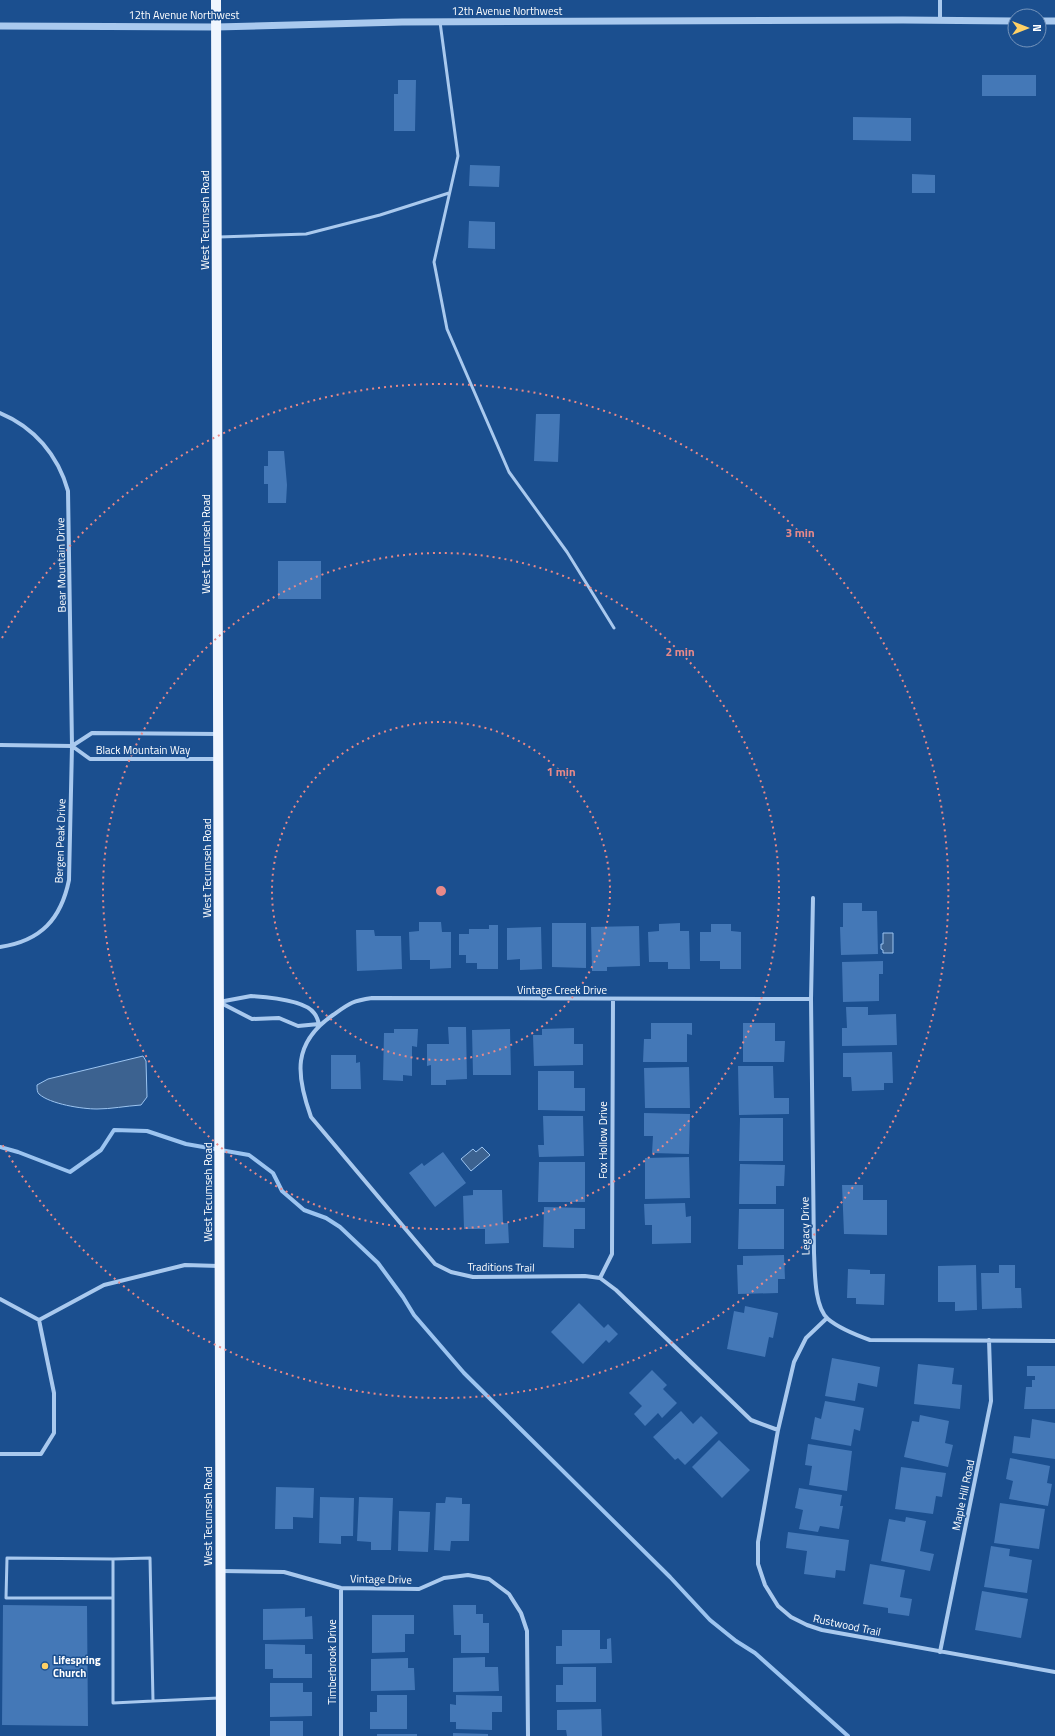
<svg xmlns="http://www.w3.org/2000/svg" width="1055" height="1736" font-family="'Titillium Web',sans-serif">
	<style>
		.water { fill: #3c6290; stroke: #9cc4f0 }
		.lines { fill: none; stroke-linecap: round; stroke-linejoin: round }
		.stream { stroke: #9cc4f0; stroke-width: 4 }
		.building { fill: #4478b7 }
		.service { stroke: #a9c9ee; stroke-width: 3 }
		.minor { stroke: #a9c9ee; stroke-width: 4 }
		.tertiary { stroke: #a9c9ee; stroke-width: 7 }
		.primary { stroke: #f0f6ff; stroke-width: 10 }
		.ring { fill: none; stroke: #e88989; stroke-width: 2; stroke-dasharray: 2 4 }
		.poi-dot { fill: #ffd166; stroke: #1b4f8f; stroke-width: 1.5 }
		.labels { text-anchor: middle; stroke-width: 3; stroke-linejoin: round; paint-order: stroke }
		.street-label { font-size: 11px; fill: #fff; stroke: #1b4f8f }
		.poi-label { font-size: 11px; font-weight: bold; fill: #fff; stroke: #1b4f8f; text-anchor: start }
		.centre { fill: #e88989; stroke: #1b4f8f; stroke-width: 2 }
		.ring-label { font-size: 12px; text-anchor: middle; font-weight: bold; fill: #e88989; stroke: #1b4f8f; stroke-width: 3; stroke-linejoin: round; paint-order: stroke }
	</style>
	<rect width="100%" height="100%" fill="#1b4f8f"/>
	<!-- water -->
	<path class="water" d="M 883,933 L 893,933 L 893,953 L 883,953 L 883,950 L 881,949 L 881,944 L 883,944 Z
		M 143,1056 L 146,1061 L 147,1097 L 141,1105 C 126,1106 111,1109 97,1109 C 82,1109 50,1104 39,1094 C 37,1092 37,1089 37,1085 L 48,1079 Z
		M 482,1147 L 490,1155 L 471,1171 L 461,1159 L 473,1149 L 476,1152 Z"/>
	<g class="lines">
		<!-- stream -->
		<path class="stream" d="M 0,1147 L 18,1152 L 70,1172 L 101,1150 L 114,1130 L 147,1131 L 186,1144 L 249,1155 L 273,1173 L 282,1191 L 304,1210 L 326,1218 L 340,1227 L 378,1263 L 403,1297 L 414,1315 L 464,1373 L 670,1577 L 710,1620 L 736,1641 L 755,1653 L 848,1736"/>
	</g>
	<!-- building -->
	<path class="building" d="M 982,75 L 1036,75 L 1036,96 L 982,96 Z
		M 398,80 L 416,80 L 415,131 L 394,131 L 394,94 L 398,94 Z
		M 853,117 L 911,118 L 911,141 L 853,140 Z
		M 470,165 L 500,166 L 499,187 L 469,186 Z
		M 912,174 L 935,175 L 935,193 L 912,193 Z
		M 469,221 L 495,222 L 495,249 L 468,248 Z
		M 536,414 L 560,414 L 558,462 L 534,461 Z
		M 268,451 L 284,451 L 287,485 L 286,503 L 268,503 L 268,484 L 264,484 L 264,466 L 268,466 Z
		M 278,561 L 321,561 L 321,599 L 278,599 Z
		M 843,903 L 862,903 L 862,911 L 877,911 L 878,954 L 841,955 L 840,927 L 843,927 Z
		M 419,922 L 441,922 L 442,932 L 451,932 L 451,968 L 430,969 L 430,960 L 410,960 L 409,932 L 419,931 Z
		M 552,923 L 586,923 L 586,968 L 552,967 Z
		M 680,923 L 680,931 L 689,931 L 690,969 L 668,969 L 668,962 L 649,962 L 648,932 L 659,931 L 659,924 Z
		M 711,924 L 731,924 L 731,931 L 741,932 L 741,969 L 720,969 L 720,961 L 700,961 L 700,932 L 711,932 Z
		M 489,925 L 498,925 L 498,969 L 477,969 L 477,963 L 466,963 L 466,955 L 459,955 L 459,934 L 469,934 L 469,929 L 489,929 Z
		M 639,926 L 640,966 L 607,967 L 607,971 L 592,971 L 591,927 Z
		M 541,927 L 542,969 L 520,970 L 520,959 L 507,960 L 507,928 Z
		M 356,930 L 374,930 L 375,936 L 401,936 L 402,969 L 357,971 Z
		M 883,961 L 883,974 L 879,974 L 879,1001 L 843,1002 L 842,962 Z
		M 846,1007 L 868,1007 L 868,1015 L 896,1014 L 897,1045 L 842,1046 L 842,1028 L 847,1028 Z
		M 651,1023 L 692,1023 L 692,1035 L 687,1034 L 687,1062 L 643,1062 L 644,1039 L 651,1039 Z
		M 743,1023 L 775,1023 L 775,1041 L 785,1041 L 784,1062 L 743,1062 Z
		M 448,1027 L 466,1027 L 467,1079 L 446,1080 L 446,1085 L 431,1085 L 431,1065 L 427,1066 L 427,1044 L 449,1044 Z
		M 574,1028 L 574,1044 L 583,1044 L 583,1065 L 534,1066 L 533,1035 L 542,1035 L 542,1029 Z
		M 394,1029 L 418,1029 L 417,1047 L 412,1046 L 412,1076 L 403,1075 L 403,1081 L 383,1080 L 384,1033 L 394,1033 Z
		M 510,1029 L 511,1075 L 473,1075 L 472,1030 Z
		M 892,1052 L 893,1083 L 884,1083 L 884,1090 L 852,1091 L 851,1077 L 843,1077 L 843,1053 Z
		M 331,1055 L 356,1055 L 356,1063 L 360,1062 L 361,1089 L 331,1089 Z
		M 738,1066 L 773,1066 L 774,1098 L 789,1098 L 789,1114 L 739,1115 Z
		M 689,1067 L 690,1108 L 645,1108 L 644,1068 Z
		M 538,1071 L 574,1071 L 574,1088 L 585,1088 L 585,1111 L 538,1110 Z
		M 644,1113 L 690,1114 L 689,1154 L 652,1153 L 653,1136 L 644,1136 Z
		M 543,1116 L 583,1116 L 584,1156 L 539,1157 L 538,1145 L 544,1145 Z
		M 740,1118 L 783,1118 L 783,1161 L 739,1161 Z
		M 443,1152 L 466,1183 L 435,1207 L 409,1173 L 422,1163 L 424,1166 Z
		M 689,1157 L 690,1198 L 645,1199 L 645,1158 Z
		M 539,1162 L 585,1162 L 585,1202 L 538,1202 Z
		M 740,1164 L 785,1165 L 784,1186 L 776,1186 L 776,1204 L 739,1204 Z
		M 842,1185 L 863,1185 L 863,1200 L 887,1200 L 887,1235 L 844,1234 Z
		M 473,1190 L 502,1190 L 503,1223 L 508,1223 L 509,1243 L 485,1244 L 485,1229 L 464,1229 L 463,1196 L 473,1195 Z
		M 685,1203 L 686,1217 L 691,1216 L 691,1243 L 652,1244 L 652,1225 L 645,1225 L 644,1204 Z
		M 544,1207 L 585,1208 L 585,1229 L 574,1229 L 574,1248 L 543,1247 Z
		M 739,1209 L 784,1209 L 784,1249 L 738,1249 Z
		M 784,1255 L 785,1279 L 778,1279 L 778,1293 L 738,1294 L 737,1265 L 743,1265 L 743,1256 Z
		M 976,1265 L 977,1310 L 955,1311 L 955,1302 L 938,1302 L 938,1266 Z
		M 999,1265 L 1015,1265 L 1015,1288 L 1021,1288 L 1022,1308 L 982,1309 L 981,1273 L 999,1273 Z
		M 848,1269 L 870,1270 L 870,1274 L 885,1274 L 884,1305 L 856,1304 L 856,1298 L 847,1298 Z
		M 579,1303 L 604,1328 L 608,1324 L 618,1334 L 609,1343 L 606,1340 L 583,1364 L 551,1332 Z
		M 745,1306 L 778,1313 L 773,1338 L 769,1337 L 765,1357 L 727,1349 L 734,1311 L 744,1313 Z
		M 832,1358 L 880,1367 L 877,1387 L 858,1383 L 855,1401 L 825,1396 Z
		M 918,1364 L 954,1368 L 952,1384 L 962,1385 L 960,1409 L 914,1404 Z
		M 1027,1366 L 1055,1366 L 1055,1409 L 1024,1409 L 1026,1387 L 1032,1387 L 1032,1380 L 1035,1380 L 1035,1376 L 1027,1376 Z
		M 652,1370 L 667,1385 L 663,1389 L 677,1403 L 662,1418 L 658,1413 L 645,1426 L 634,1414 L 642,1406 L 629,1393 Z
		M 825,1401 L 864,1408 L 860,1431 L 854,1429 L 851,1446 L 811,1439 L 815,1417 L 821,1419 Z
		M 681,1411 L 693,1424 L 701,1416 L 718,1433 L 685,1465 L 678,1458 L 675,1460 L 653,1437 Z
		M 920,1415 L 949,1421 L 945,1443 L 953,1445 L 948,1467 L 904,1457 L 912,1421 L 919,1422 Z
		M 1032,1419 L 1055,1423 L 1055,1459 L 1012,1453 L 1014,1436 L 1030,1438 Z
		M 719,1440 L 750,1470 L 722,1498 L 692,1467 Z
		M 808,1444 L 852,1451 L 847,1491 L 809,1485 L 812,1466 L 805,1465 Z
		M 1010,1458 L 1050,1466 L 1047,1483 L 1052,1484 L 1048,1506 L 1009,1499 L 1013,1481 L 1006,1479 Z
		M 901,1467 L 946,1473 L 942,1497 L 936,1496 L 933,1514 L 895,1509 Z
		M 276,1487 L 314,1488 L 313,1518 L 293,1517 L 293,1529 L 275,1529 Z
		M 799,1488 L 842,1495 L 840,1506 L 843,1506 L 839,1529 L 820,1526 L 818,1532 L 799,1529 L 803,1510 L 795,1508 Z
		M 320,1497 L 354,1498 L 353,1536 L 341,1536 L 341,1544 L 319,1543 Z
		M 359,1497 L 393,1498 L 391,1550 L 371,1550 L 371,1542 L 357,1541 Z
		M 446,1497 L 462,1498 L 462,1504 L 470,1504 L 469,1541 L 451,1541 L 450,1551 L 434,1550 L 436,1503 L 445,1503 Z
		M 1000,1503 L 1045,1509 L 1039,1549 L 994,1543 Z
		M 399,1511 L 430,1512 L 428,1552 L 398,1551 Z
		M 906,1517 L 926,1521 L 920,1551 L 934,1554 L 930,1571 L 881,1561 L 889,1519 L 905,1522 Z
		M 788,1532 L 849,1540 L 845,1571 L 836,1570 L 835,1578 L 804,1574 L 807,1551 L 786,1548 Z
		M 991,1546 L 1010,1549 L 1009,1556 L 1032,1560 L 1027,1593 L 984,1587 Z
		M 870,1564 L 905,1570 L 900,1597 L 912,1599 L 909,1616 L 888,1613 L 888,1608 L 863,1604 Z
		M 982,1591 L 1028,1599 L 1021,1638 L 975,1630 Z
		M 3,1605 L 87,1606 L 88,1726 L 2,1725 Z
		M 453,1605 L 476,1605 L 476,1614 L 483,1614 L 483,1623 L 489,1623 L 489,1653 L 461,1653 L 461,1635 L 454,1635 Z
		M 305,1608 L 305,1617 L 312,1616 L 313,1639 L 263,1640 L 263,1609 Z
		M 372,1615 L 414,1615 L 414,1634 L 405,1634 L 405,1652 L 372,1653 Z
		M 562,1630 L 600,1630 L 600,1649 L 607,1649 L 607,1639 L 611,1638 L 612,1663 L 556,1664 L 556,1646 L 562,1646 Z
		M 265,1644 L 305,1645 L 305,1654 L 312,1654 L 312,1678 L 273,1678 L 273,1669 L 265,1669 Z
		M 485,1657 L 485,1667 L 498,1667 L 499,1691 L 453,1692 L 453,1658 Z
		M 408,1658 L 408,1668 L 414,1668 L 415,1690 L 371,1691 L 371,1659 Z
		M 563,1667 L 596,1667 L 596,1702 L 556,1702 L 556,1685 L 563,1685 Z
		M 270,1683 L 303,1683 L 303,1692 L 312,1692 L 312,1716 L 270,1717 Z
		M 377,1695 L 407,1695 L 407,1729 L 370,1729 L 370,1712 L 377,1712 Z
		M 456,1695 L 502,1696 L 502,1712 L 492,1712 L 492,1730 L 456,1729 L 456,1722 L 450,1722 L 450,1704 L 456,1705 Z
		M 601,1709 L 602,1736 L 567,1736 L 566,1730 L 557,1730 L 557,1710 Z
		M 270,1721 L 303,1721 L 303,1736 L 270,1736 Z
		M 453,1733 L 488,1734 L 488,1736 L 453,1736 Z
		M 377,1734 L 417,1734 L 417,1736 L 377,1736 Z"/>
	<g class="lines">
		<!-- service -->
		<path class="service" d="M 440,22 L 458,156 L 434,262 L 447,329 L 509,472 L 567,552 L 614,628
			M 219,237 L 306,234 L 380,215 L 449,193
			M 113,1559 L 7,1558 L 6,1598 L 113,1598
			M 153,1701 L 113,1703 L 113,1559 L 150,1558 L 153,1701 L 219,1698"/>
		<!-- minor -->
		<path class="minor" d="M 940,0 L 940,20
			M 0,413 C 34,427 58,455 68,491 L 72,746 L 69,880 C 61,919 41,941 0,947
			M 0,745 L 72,746 L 92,733 L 218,734
			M 72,746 L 90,759 L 217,759
			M 813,898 L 811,999 L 814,1253 C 815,1271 814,1307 828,1319 C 840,1329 856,1335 870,1340 L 1055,1341
			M 251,996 C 266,997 305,1000 314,1013 C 317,1016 318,1021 319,1024 L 298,1026 L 279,1018 L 252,1019 L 219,1002 Z
			M 600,1278 L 612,1254 L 613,999
			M 0,1299 L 39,1320
			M 827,1318 L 806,1338 L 794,1362 L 778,1430 L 758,1542 L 758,1564 L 765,1585 L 778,1606 L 791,1617 L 807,1625 L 822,1630 L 1055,1672
			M 39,1320 L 104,1285 L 185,1265 L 219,1266
			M 778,1430 L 751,1420 L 616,1290 L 600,1278 L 585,1276 L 473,1277 L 451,1272 L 435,1264 L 311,1117 C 296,1075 292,1043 333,1015 C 350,1003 352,1001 372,998 L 811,999
			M 0,1454 L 41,1454 L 54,1433 L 54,1393 L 39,1320
			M 221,1571 L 284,1572 L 341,1588 L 419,1589 L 444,1578 L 468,1575 L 489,1579 L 509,1594 L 521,1613 L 527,1631 L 528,1736
			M 940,1652 L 991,1401 L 989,1340
			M 341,1736 L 341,1588"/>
		<!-- tertiary -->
		<path class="tertiary" d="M 1039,21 L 1055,21
			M 0,26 L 216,27 L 402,22 L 903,20 L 1015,21"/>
		<!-- primary -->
		<path class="primary" d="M 216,0 L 221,1736"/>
	</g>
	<!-- distance rings -->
	<g class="ring">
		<circle cx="441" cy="891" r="169"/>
		<circle cx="441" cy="891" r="338"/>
		<path d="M2 638A507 507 0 1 1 2 1144"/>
	</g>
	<!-- markers -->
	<circle class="poi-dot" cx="45" cy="1666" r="4"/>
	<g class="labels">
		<!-- street labels -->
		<g class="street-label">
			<text x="507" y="15">12th Avenue Northwest</text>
			<text x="184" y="19">12th Avenue Northwest</text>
			<text transform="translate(205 220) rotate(-90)" y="4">West Tecumseh Road</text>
			<text transform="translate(206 544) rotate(-90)" y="4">West Tecumseh Road</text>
			<text transform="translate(61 565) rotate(-91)" y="4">Bear Mountain Drive</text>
			<text x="143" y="754">Black Mountain Way</text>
			<text transform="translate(60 841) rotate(-88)" y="4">Bergen Peak Drive</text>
			<text transform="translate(207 868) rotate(-90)" y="4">West Tecumseh Road</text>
			<text x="562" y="994">Vintage Creek Drive</text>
			<text transform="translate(603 1140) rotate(-90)" y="4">Fox Hollow Drive</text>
			<text transform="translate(208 1192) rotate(-90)" y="4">West Tecumseh Road</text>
			<text transform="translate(805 1226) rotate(-91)" y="4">Legacy Drive</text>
			<text transform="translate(501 1267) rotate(1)" y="4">Traditions Trail</text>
			<text transform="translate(963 1495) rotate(-78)" y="4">Maple Hill Road</text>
			<text transform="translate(208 1516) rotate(-90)" y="4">West Tecumseh Road</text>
			<text transform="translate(381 1579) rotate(1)" y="4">Vintage Drive</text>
			<text transform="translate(847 1625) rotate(12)" y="4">Rustwood Trail</text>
			<text transform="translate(332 1662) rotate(-90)" y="4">Timberbrook Drive</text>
		</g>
		<!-- poi labels -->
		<g class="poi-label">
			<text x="53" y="1664">Lifespring<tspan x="53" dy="13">Church</tspan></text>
		</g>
	</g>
	<circle cx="441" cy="891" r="6" class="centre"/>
	<g class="ring-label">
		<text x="800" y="537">3 min</text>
		<text x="680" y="656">2 min</text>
		<text x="561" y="776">1 min</text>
	</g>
	<!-- north arrow -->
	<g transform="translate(1027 28) rotate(90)"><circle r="19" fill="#1b4f8f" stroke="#7695bc"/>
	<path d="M0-3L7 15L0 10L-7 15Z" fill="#ffd166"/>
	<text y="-6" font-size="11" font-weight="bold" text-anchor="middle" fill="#ffffff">N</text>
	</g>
</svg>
